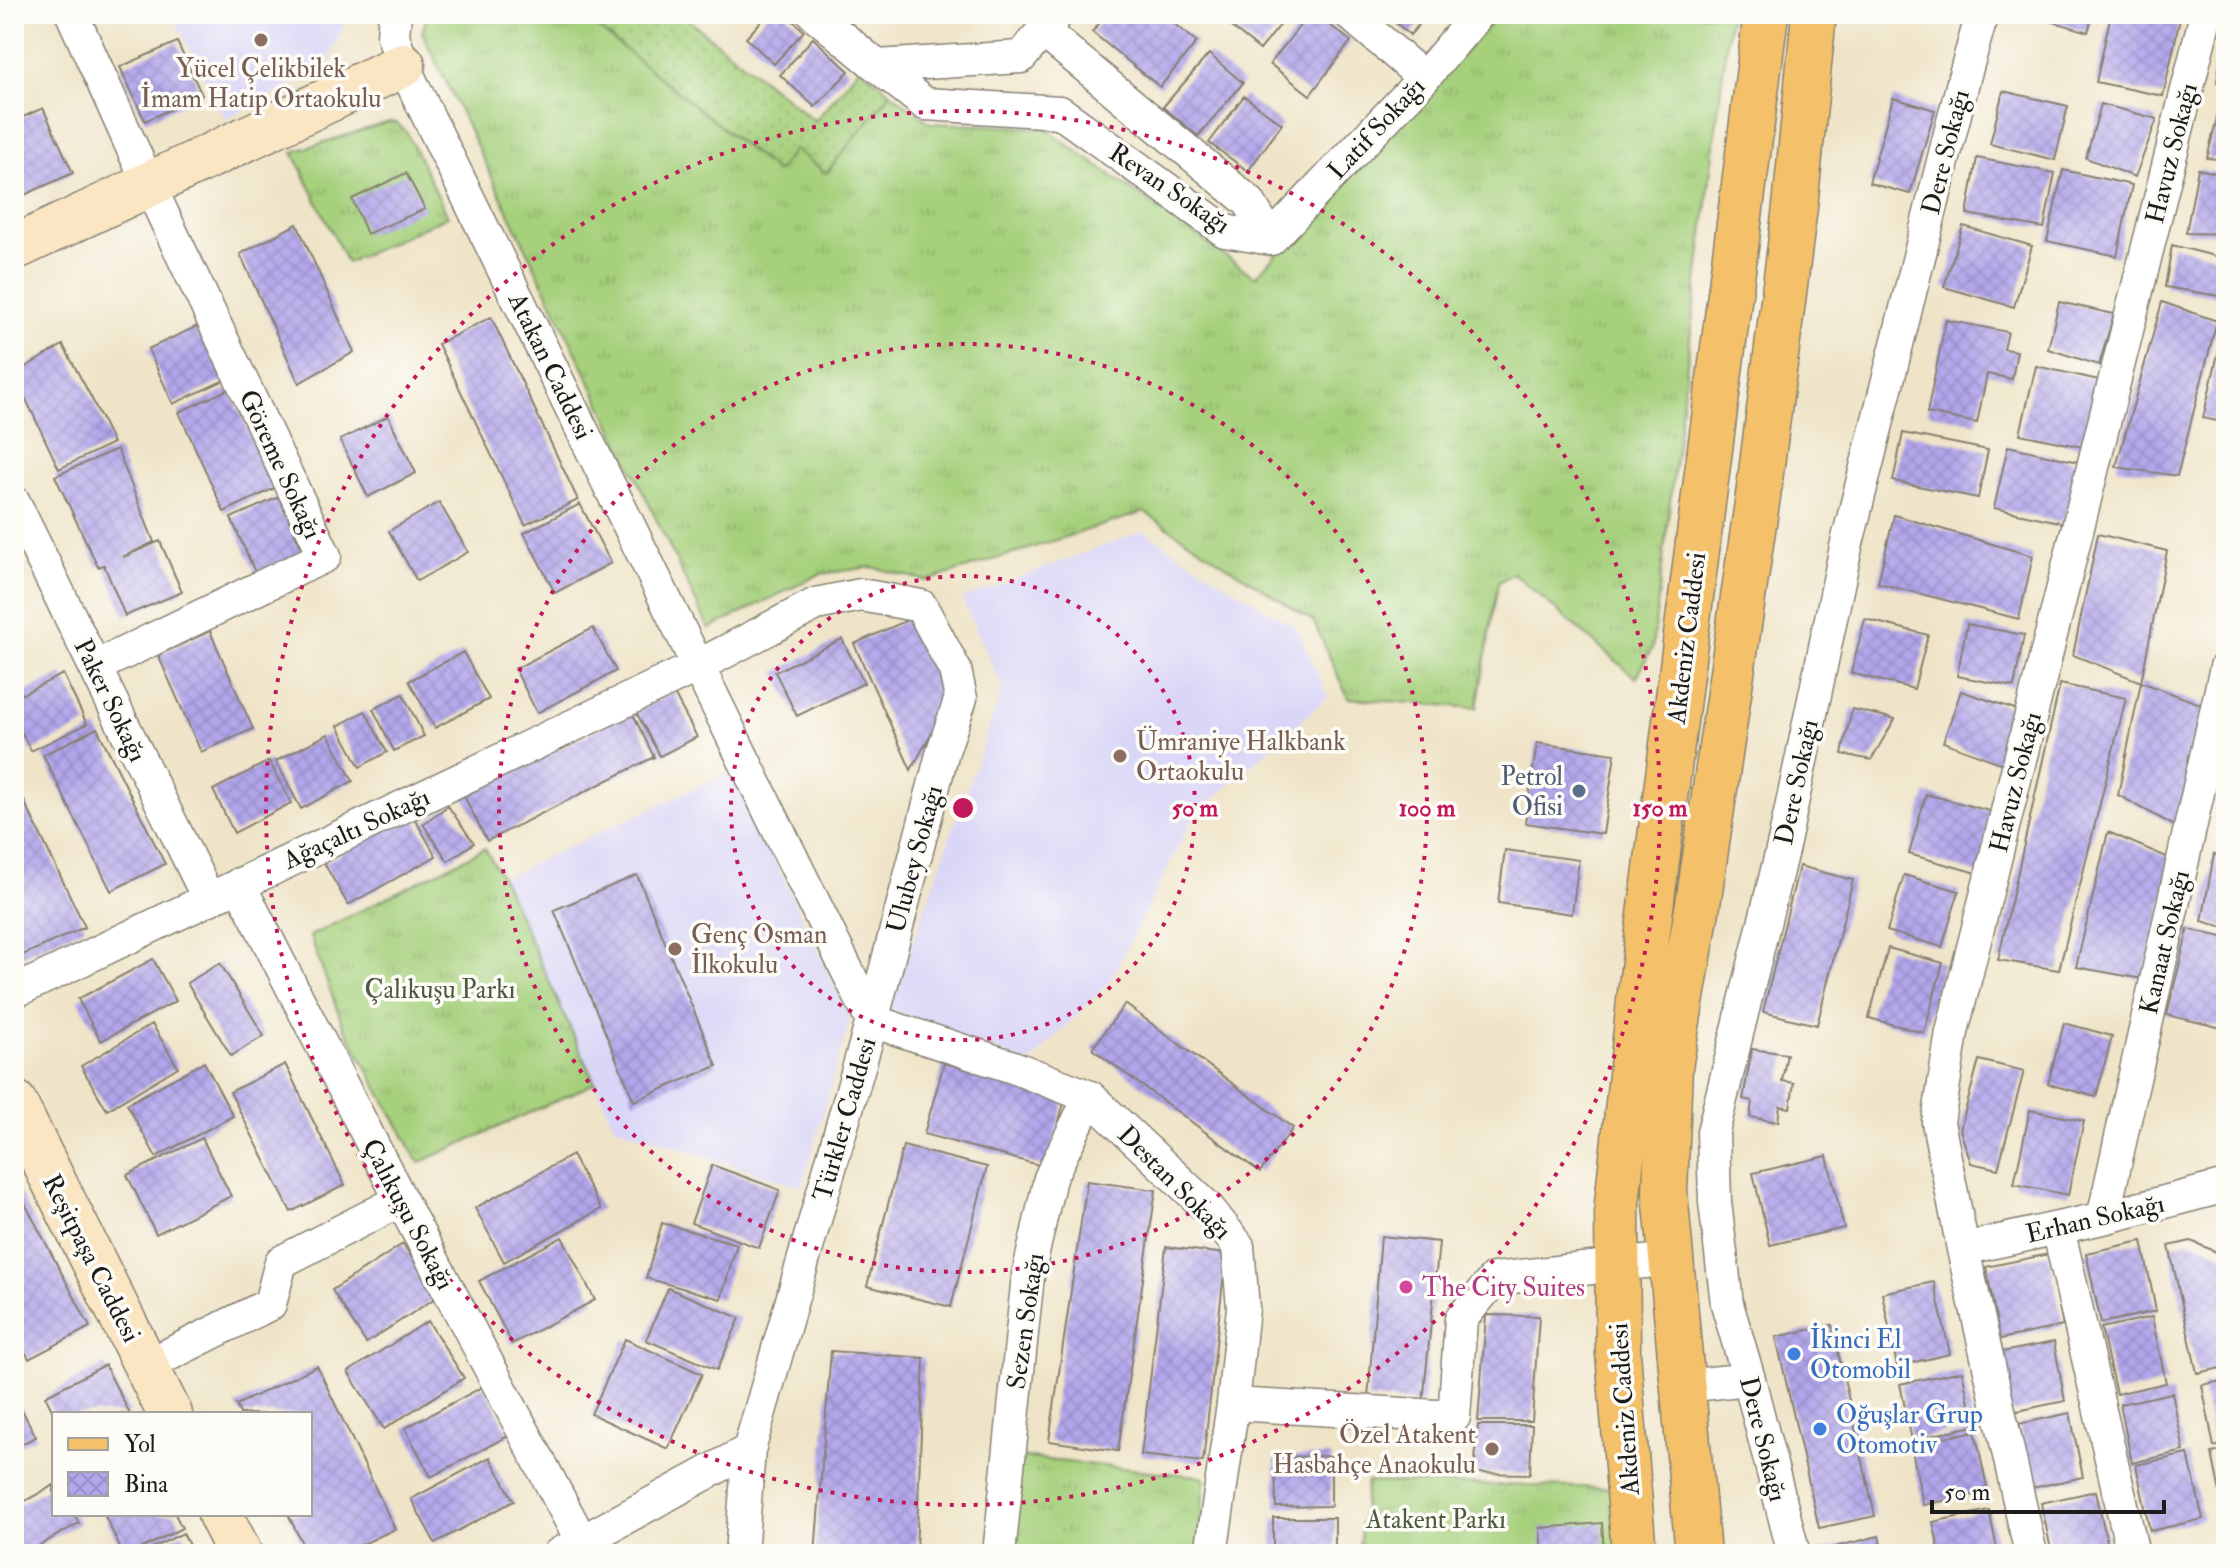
<svg xmlns="http://www.w3.org/2000/svg" width="2240" height="1568" font-family="'IM FELL Double Pica',serif">
	<style>
		.built { fill: #dad6f7 }
		.grass { fill: url(#grass-tufts); stroke: #61764c; stroke-width: 2 }
		.garden { fill: url(#garden-dots); stroke: #61764c; stroke-width: 2 }
		.building { fill: url(#building-cross-hatch) }
		.lines { fill: none; stroke-linecap: round; stroke-linejoin: round }
		.street-casing { stroke: #868072; stroke-width: 35 }
		.secondary-casing { stroke: #868072; stroke-width: 47 }
		.primary-casing { stroke: #868072; stroke-width: 47 }
		.street { stroke: #fff; stroke-width: 32 }
		.secondary { stroke: #fbe6c3; stroke-width: 44 }
		.primary { stroke: #f4c16a; stroke-width: 44 }
		.ring { fill: none; stroke: #c2185b; stroke-width: 4; stroke-dasharray: 4 8 }
		.education-dot { fill: #8d6e63; stroke: #fdfcf7; stroke-width: 3 }
		.service-dot { fill: #5c6f8a; stroke: #fdfcf7; stroke-width: 3 }
		.hotel-dot { fill: #d1479c; stroke: #fdfcf7; stroke-width: 3 }
		.shop-dot { fill: #3f7fe0; stroke: #fdfcf7; stroke-width: 3 }
		.labels { text-anchor: middle; stroke-width: 7; stroke-linejoin: round; paint-order: stroke }
		.education-label { font-size: 26px; fill: #785e54; stroke: #fdfcf7; text-anchor: start }
		.street-label { font-size: 26px; fill: #1c1c1c; stroke: #fdfcf7 }
		.service-label { font-size: 26px; fill: #4e5e75; stroke: #fdfcf7; text-anchor: end }
		.park-label { font-size: 26px; fill: #4c5b3e; stroke: #fdfcf7 }
		.hotel-label { font-size: 26px; fill: #b23c85; stroke: #fdfcf7; text-anchor: start }
		.shop-label { font-size: 26px; fill: #366cbe; stroke: #fdfcf7; text-anchor: start }
		.centre { fill: #c2185b; stroke: #fdfcf7; stroke-width: 4 }
		.ring-label { font-size: 24px; text-anchor: middle; font-weight: bold; fill: #c2185b; stroke: #fdfcf7; stroke-width: 7; stroke-linejoin: round; paint-order: stroke }
	</style>
	<defs>
		<pattern id="grass-tufts" width="24" height="20" patternUnits="userSpaceOnUse" patternTransform="scale(2)"><rect width="24" height="20" fill="#a6d07c"/><path d="M3 7l-1-3M5 7V3M7 7l1-3M15 17l-1-3M17 17v-4M19 17l1-3" fill="none" stroke="#8eb26b"/></pattern>
		<pattern id="garden-dots" width="8" height="8" patternUnits="userSpaceOnUse" patternTransform="scale(2)"><rect width="8" height="8" fill="#a6d07c"/><path d="M2 2h.1M6 6h.1" fill="none" stroke="#8eb26b" stroke-width="1.8" stroke-linecap="round"/></pattern>
		<pattern id="building-cross-hatch" width="8" height="8" patternUnits="userSpaceOnUse" patternTransform="scale(2)"><rect width="8" height="8" fill="#b2a6eb"/><path d="M0 0l8 8M0 8l8-8" fill="none" stroke="#988ec9"/></pattern>
	</defs>
	<rect width="100%" height="100%" fill="#fdfcf7"/>
	<filter id="ink" filterUnits="userSpaceOnUse"><feTurbulence type="fractalNoise" baseFrequency=".0125" numOctaves="2"/><feDisplacementMap in="SourceGraphic" scale="16" xChannelSelector="R" yChannelSelector="G"/><feConvolveMatrix kernelMatrix="1 2 1 2 8 2 1 2 1" color-interpolation-filters="sRGB"/></filter>
	<filter id="wash" filterUnits="userSpaceOnUse"><feTurbulence type="fractalNoise" baseFrequency=".006" numOctaves="4" result="noise"/><feDisplacementMap in="SourceGraphic" scale="32" xChannelSelector="R" yChannelSelector="G"/><feGaussianBlur stdDeviation="1.8" result="paint"/><feColorMatrix in="noise" values="0 0 0 0 0 0 0 0 0 0 0 0 0 0 0 0 0 1.4 0 .05"/><feComposite in="paint" operator="in"/></filter>
	<g filter="url(#wash)">
		<rect width="100%" height="100%" fill="#efe4c8"/>
		<!-- built -->
		<path class="built" d="M 172,14 L 348,14 L 327,67 L 225,119 Z
			M 1143,531 L 1297,629 L 1328,697 L 1194,816 L 1110,981 L 1029,1064 L 889,1009 L 1003,689 L 962,599 Z
			M 732,771 L 850,1019 L 802,1187 L 614,1126 L 502,878 Z"/>
		<!-- grass -->
		<path class="grass" d="M 428,14 L 581,14 L 776,171 L 795,148 L 826,172 L 891,93 L 930,123 L 1044,128 L 1255,277 L 1500,14 L 1730,14 L 1652,649 L 1636,678 L 1513,573 L 1498,583 L 1477,708 L 1348,698 L 1314,622 L 1144,512 L 927,581 L 872,567 L 820,574 L 709,629 L 422,32 Z
			M 389,122 L 397,123 L 407,133 L 448,216 L 347,263 L 293,152 Z
			M 485,848 L 502,878 L 595,1083 L 419,1163 L 343,1025 L 310,936 Z
			M 1020,1457 L 1205,1477 L 1197,1554 L 1010,1554 Z
			M 1367,1482 L 1618,1488 L 1624,1554 L 1358,1554 Z"/>
		<!-- garden -->
		<path class="garden" d="M 581,14 L 681,14 L 815,121 L 860,67 L 891,93 L 826,173 L 795,149 L 777,172 Z"/>
		<g id="blocks">
			<!-- building -->
			<path class="building" d="M 768,14 L 786,14 L 804,31 L 774,64 L 746,38 Z
				M 1107,14 L 1162,14 L 1197,42 L 1160,87 L 1092,32 Z
				M 1240,14 L 1289,14 L 1260,50 L 1230,26 Z
				M 1309,14 L 1315,14 L 1351,41 L 1310,95 L 1270,64 Z
				M 1386,14 L 1428,14 L 1410,35 Z
				M 2026,14 L 2093,14 L 2088,32 Z
				M 2111,14 L 2181,14 L 2163,96 L 2096,82 Z
				M 2224,31 L 2226,31 L 2226,84 L 2217,82 Z
				M 813,38 L 849,71 L 815,107 L 780,75 Z
				M 177,42 L 202,95 L 145,121 L 120,67 Z
				M 1209,54 L 1243,83 L 1198,136 L 1163,107 Z
				M 2003,91 L 2068,106 L 2055,160 L 1990,144 Z
				M 1244,96 L 1282,124 L 1248,171 L 1209,143 Z
				M 1893,98 L 1935,110 L 1910,194 L 1869,183 Z
				M 2222,99 L 2226,100 L 2226,160 L 2207,158 Z
				M 2101,104 L 2157,119 L 2135,177 L 2086,158 Z
				M 43,108 L 73,173 L 18,198 L 14,190 L 14,121 Z
				M 1977,158 L 2055,173 L 2044,228 L 1967,214 Z
				M 2198,169 L 2226,175 L 2226,234 L 2186,233 Z
				M 2063,170 L 2132,185 L 2117,256 L 2047,241 Z
				M 406,173 L 425,209 L 367,234 L 352,199 Z
				M 297,224 L 354,352 L 299,383 L 240,254 Z
				M 1963,226 L 2032,246 L 2014,307 L 1944,287 Z
				M 2172,245 L 2226,259 L 2226,273 L 2219,296 L 2165,287 Z
				M 2059,302 L 2114,314 L 2099,365 L 2048,349 Z
				M 2162,302 L 2217,321 L 2177,476 L 2116,467 Z
				M 491,317 L 578,500 L 525,525 L 438,344 Z
				M 1946,320 L 2008,332 L 2004,349 L 2017,351 L 2012,379 L 1987,374 L 1977,423 L 1927,413 Z
				M 202,324 L 227,379 L 173,404 L 148,349 Z
				M 63,345 L 91,397 L 113,443 L 59,469 L 14,374 Z
				M 2220,345 L 2226,346 L 2226,423 L 2203,418 Z
				M 2036,366 L 2099,380 L 2083,447 L 2020,434 Z
				M 229,389 L 275,488 L 224,512 L 179,412 Z
				M 388,416 L 416,473 L 368,497 L 340,440 Z
				M 1903,433 L 1988,450 L 1978,498 L 1893,481 Z
				M 2008,446 L 2078,462 L 2064,523 L 1994,508 Z
				M 117,449 L 154,542 L 123,557 L 160,541 L 182,592 L 125,616 L 104,565 L 98,567 L 55,476 Z
				M 279,497 L 306,558 L 258,579 L 231,518 Z
				M 439,502 L 468,552 L 417,581 L 389,531 Z
				M 580,504 L 611,563 L 555,593 L 524,533 Z
				M 1894,515 L 2033,556 L 2019,619 L 1878,583 Z
				M 2098,534 L 2167,551 L 2141,682 L 2073,655 Z
				M 914,617 L 951,698 L 911,770 L 854,644 Z
				M 1865,619 L 1928,635 L 1914,689 L 1851,673 Z
				M 1967,624 L 2024,635 L 2014,687 L 1957,676 Z
				M 593,628 L 616,671 L 537,713 L 515,669 Z
				M 210,631 L 253,729 L 201,752 L 158,655 Z
				M 842,639 L 864,683 L 797,716 L 775,672 Z
				M 463,652 L 489,699 L 435,728 L 409,681 Z
				M 63,674 L 87,724 L 31,751 L 14,717 L 14,698 Z
				M 2141,682 L 2214,709 L 2180,829 L 2118,795 Z
				M 2060,684 L 2126,698 L 2059,970 L 1998,960 Z
				M 1961,691 L 2018,710 L 2003,764 L 1943,742 Z
				M 673,692 L 697,737 L 660,756 L 636,712 Z
				M 403,694 L 424,736 L 394,751 L 373,709 Z
				M 1852,709 L 1895,719 L 1871,760 L 1842,754 Z
				M 365,711 L 387,752 L 360,767 L 338,726 Z
				M 632,712 L 654,757 L 487,841 L 464,796 Z
				M 97,728 L 165,864 L 111,891 L 43,755 Z
				M 328,734 L 353,781 L 301,809 L 276,761 Z
				M 1537,743 L 1615,754 L 1603,834 L 1525,823 Z
				M 269,761 L 291,803 L 234,833 L 213,790 Z
				M 14,780 L 85,927 L 14,959 Z
				M 1926,794 L 1997,813 L 1980,874 L 1909,854 Z
				M 448,806 L 474,843 L 448,861 L 423,824 Z
				M 412,814 L 436,856 L 348,905 L 324,863 Z
				M 2108,832 L 2174,860 L 2143,979 L 2076,967 Z
				M 1505,850 L 1579,860 L 1572,914 L 1498,903 Z
				M 2214,854 L 2226,858 L 2226,928 L 2202,921 Z
				M 1799,866 L 1853,880 L 1817,1025 L 1763,1012 Z
				M 637,875 L 717,1066 L 634,1101 L 554,910 Z
				M 1904,875 L 1959,891 L 1942,947 L 1887,931 Z
				M 2188,929 L 2226,938 L 2226,1029 L 2167,1015 Z
				M 1888,948 L 1943,963 L 1924,1033 L 1869,1018 Z
				M 153,959 L 176,1001 L 101,1041 L 78,999 Z
				M 220,963 L 264,1036 L 231,1056 L 187,983 Z
				M 1125,1004 L 1293,1128 L 1260,1172 L 1092,1049 Z
				M 2064,1023 L 2112,1036 L 2096,1097 L 2048,1084 Z
				M 152,1024 L 178,1067 L 107,1110 L 81,1066 Z
				M 1752,1049 L 1787,1054 L 1782,1081 L 1794,1083 L 1790,1108 L 1780,1106 L 1778,1122 L 1750,1117 L 1752,1101 L 1743,1099 Z
				M 1979,1060 L 2024,1071 L 1998,1169 L 1971,1163 L 1960,1130 Z
				M 204,1062 L 233,1116 L 156,1157 L 127,1104 Z
				M 944,1063 L 1066,1096 L 1046,1167 L 924,1134 Z
				M 285,1064 L 345,1185 L 291,1212 L 230,1092 Z
				M 2030,1110 L 2084,1121 L 2068,1195 L 2014,1184 Z
				M 202,1138 L 231,1196 L 156,1234 L 127,1175 Z
				M 903,1146 L 987,1167 L 951,1307 L 867,1286 Z
				M 572,1155 L 601,1209 L 504,1262 L 475,1208 Z
				M 1827,1156 L 1844,1228 L 1770,1245 L 1753,1173 Z
				M 712,1165 L 780,1190 L 759,1248 L 691,1223 Z
				M 1087,1181 L 1156,1190 L 1118,1451 L 1049,1441 Z
				M 20,1194 L 90,1327 L 29,1359 L 14,1331 L 14,1198 Z
				M 662,1223 L 737,1244 L 721,1299 L 646,1278 Z
				M 1381,1236 L 1439,1242 L 1423,1403 L 1368,1398 Z
				M 562,1237 L 595,1300 L 512,1344 L 479,1281 Z
				M 2142,1241 L 2156,1311 L 2101,1323 L 2086,1253 Z
				M 2191,1241 L 2226,1256 L 2226,1367 L 2197,1373 L 2169,1246 Z
				M 403,1244 L 437,1297 L 366,1343 L 332,1290 Z
				M 1166,1247 L 1226,1254 L 1203,1462 L 1141,1455 Z
				M 2049,1254 L 2063,1326 L 2000,1339 L 1986,1267 Z
				M 1934,1282 L 1950,1354 L 1897,1366 L 1882,1293 Z
				M 668,1288 L 740,1318 L 717,1370 L 646,1340 Z
				M 1486,1315 L 1539,1316 L 1532,1421 L 1478,1421 Z
				M 2152,1317 L 2166,1383 L 2116,1394 L 2101,1328 Z
				M 428,1321 L 464,1378 L 384,1429 L 348,1372 Z
				M 1832,1325 L 1875,1516 L 1819,1528 L 1776,1337 Z
				M 625,1339 L 702,1374 L 668,1449 L 591,1414 Z
				M 2054,1342 L 2065,1401 L 2008,1413 L 1997,1353 Z
				M 831,1351 L 924,1358 L 916,1554 L 815,1554 Z
				M 105,1365 L 130,1414 L 54,1414 L 45,1396 Z
				M 317,1366 L 395,1529 L 342,1554 L 307,1554 L 288,1514 L 310,1514 L 310,1414 L 240,1414 L 236,1405 Z
				M 1962,1371 L 1974,1426 L 1912,1440 L 1900,1384 Z
				M 2226,1380 L 2226,1444 L 2214,1447 L 2202,1385 Z
				M 484,1386 L 510,1435 L 431,1477 L 405,1428 Z
				M 2172,1393 L 2184,1451 L 2132,1463 L 2120,1404 Z
				M 14,1394 L 36,1437 L 14,1448 Z
				M 2070,1413 L 2083,1477 L 2032,1488 L 2019,1424 Z
				M 1478,1425 L 1532,1425 L 1530,1474 L 1474,1473 Z
				M 1975,1431 L 1988,1492 L 1923,1505 L 1911,1445 Z
				M 2226,1450 L 2226,1517 L 2225,1517 L 2212,1453 Z
				M 2188,1454 L 2203,1519 L 2150,1531 L 2136,1465 Z
				M 1331,1456 L 1331,1506 L 1276,1507 L 1275,1457 Z
				M 490,1457 L 514,1501 L 435,1543 L 411,1499 Z
				M 54,1485 L 54,1514 L 74,1514 L 79,1523 L 24,1554 L 14,1554 L 14,1507 Z
				M 2096,1491 L 2107,1542 L 2052,1554 L 2041,1503 Z
				M 1989,1510 L 1998,1554 L 1940,1554 L 1933,1522 Z
				M 104,1514 L 175,1514 L 182,1528 L 131,1554 L 123,1554 Z
				M 1273,1518 L 1335,1518 L 1335,1554 L 1273,1554 Z
				M 1602,1523 L 1604,1554 L 1542,1554 L 1540,1528 Z
				M 183,1533 L 193,1554 L 140,1554 Z
				M 1879,1536 L 1883,1554 L 1818,1554 L 1818,1551 Z"/>
		</g>
	</g>
	<g filter="url(#ink)">
		<use href="#blocks" fill-opacity="0" stroke="#868072" stroke-width="2"/>
		<g class="lines">
			<!-- street casing -->
			<g class="street-casing">
				<path id="street" d="M 72,14 L 149,185 L 325,556 L 95,667
					M 395,14 L 393,36 L 403,65 L 872,1021 L 749,1450 L 741,1554
					M 814,14 L 877,66 L 1021,57 L 1056,15
					M 1350,14 L 1424,78
					M 877,66 L 925,104 L 1060,112 L 1225,231 L 1271,239 L 1249,202 L 1043,31
					M 1271,239 L 1424,78 L 1478,14
					M 14,502 L 208,898
					M 239,884 L 401,1200 L 582,1542
					M 14,992 L 698,666 L 816,604 L 861,595 L 921,606 L 955,670 L 961,698 L 943,751 L 872,1021 L 1013,1067 L 1090,1097 L 1208,1208 L 1238,1246 L 1243,1308 L 1233,1404 L 1211,1554
					M 2103,1218 L 2226,667
					M 2058,1228 L 2133,1554
					M 1963,1249 L 2103,1218 L 2226,1186
					M 146,1366 L 270,1304 L 281,1262 L 401,1200
					M 1684,1386 L 1749,1379
					M 1233,1404 L 1454,1417 L 1461,1319 L 1494,1279 L 1671,1259
					M 559,1554 L 749,1450
					M 999,1554 L 1028,1275 L 1050,1178 L 1090,1097
					M 1794,1554 L 1749,1379 L 1727,1304 L 1715,1202 L 1713,1132 L 1784,842 L 1846,547 L 1964,78 L 1982,14
					M 2031,1554 L 1963,1249 L 1938,1122 L 1952,1032 L 2206,14"/>
			</g>
			<!-- secondary casing -->
			<g class="secondary-casing">
				<path id="secondary" d="M 14,248 L 403,65
					M 14,1102 L 170,1414
					M 220,1514 L 240,1554"/>
			</g>
			<!-- primary casing -->
			<g class="primary-casing">
				<path id="primary" d="M 1634,1554 L 1618,1353 L 1617,1203 L 1640,993 L 1766,14
					M 1698,1554 L 1665,1192 L 1670,1067 L 1698,904 L 1758,496 L 1795,207 L 1814,14"/>
			</g>
			<!-- street -->
			<use href="#street" class="street"/>
			<!-- secondary -->
			<use href="#secondary" class="secondary"/>
			<!-- primary -->
			<use href="#primary" class="primary"/>
		</g>
	</g>
	<!-- distance rings -->
	<g class="ring">
		<circle cx="963" cy="808" r="232"/>
		<circle cx="963" cy="808" r="464"/>
		<circle cx="963" cy="808" r="697"/>
	</g>
	<!-- markers -->
	<g class="education-dot">
		<circle cx="261" cy="40" r="8"/>
		<circle cx="1120" cy="756" r="8"/>
		<circle cx="675" cy="949" r="8"/>
		<circle cx="1492" cy="1449" r="8"/>
	</g>
	<circle class="service-dot" cx="1579" cy="791" r="8"/>
	<circle class="hotel-dot" cx="1406" cy="1287" r="8"/>
	<g class="shop-dot">
		<circle cx="1794" cy="1354" r="8"/>
		<circle cx="1820" cy="1429" r="8"/>
	</g>
	<g class="labels">
		<!-- education labels -->
		<g class="education-label">
			<text x="261" y="77" text-anchor="middle">Yücel Çelikbilek<tspan x="261" dy="30">İmam Hatip Ortaokulu</tspan></text>
			<text x="1136" y="750">Ümraniye Halkbank<tspan x="1136" dy="30">Ortaokulu</tspan></text>
			<text x="691" y="943">Genç Osman<tspan x="691" dy="30">İlkokulu</tspan></text>
			<text x="1476" y="1443" text-anchor="end">Özel Atakent<tspan x="1476" dy="30">Hasbahçe Anaokulu</tspan></text>
		</g>
		<!-- street labels -->
		<g class="street-label">
			<text transform="translate(1376 128) rotate(-47)" y="9">Latif Sokağı</text>
			<text transform="translate(1945 152) rotate(-76)" y="9">Dere Sokağı</text>
			<text transform="translate(2171 153) rotate(-76)" y="9">Havuz Sokağı</text>
			<text transform="translate(1170 188) rotate(34)" y="9">Revan Sokağı</text>
			<text transform="translate(551 366) rotate(64)" y="9">Atakan Caddesi</text>
			<text transform="translate(281 464) rotate(65)" y="9">Göreme Sokağı</text>
			<text transform="translate(1686 638) rotate(-83)" y="9">Akdeniz Caddesi</text>
			<text transform="translate(111 700) rotate(64)" y="9">Paker Sokağı</text>
			<text transform="translate(1796 782) rotate(-78)" y="9">Dere Sokağı</text>
			<text transform="translate(2015 782) rotate(-76)" y="9">Havuz Sokağı</text>
			<text transform="translate(356 828) rotate(-25)" y="9">Ağaçaltı Sokağı</text>
			<text transform="translate(914 859) rotate(-75)" y="9">Ulubey Sokağı</text>
			<text transform="translate(2164 942) rotate(-77)" y="9">Kanaat Sokağı</text>
			<text transform="translate(844 1119) rotate(-74)" y="9">Türkler Caddesi</text>
			<text transform="translate(1175 1182) rotate(45)" y="9">Destan Sokağı</text>
			<text transform="translate(409 1214) rotate(62)" y="9">Çalıkuşu Sokağı</text>
			<text transform="translate(2095 1218) rotate(-13)" y="9">Erhan Sokağı</text>
			<text transform="translate(92 1258) rotate(63)" y="9">Reşitpaşa Caddesi</text>
			<text transform="translate(1025 1321) rotate(-82)" y="9">Sezen Sokağı</text>
			<text transform="translate(1624 1409) rotate(-94)" y="9">Akdeniz Caddesi</text>
			<text transform="translate(1764 1439) rotate(76)" y="9">Dere Sokağı</text>
		</g>
		<!-- service labels -->
		<g class="service-label">
			<text x="1563" y="785">Petrol<tspan x="1563" dy="30">Ofisi</tspan></text>
		</g>
		<!-- park labels -->
		<g class="park-label">
			<text x="440" y="998">Çalıkuşu Parkı</text>
			<text x="1436" y="1528">Atakent Parkı</text>
		</g>
		<!-- hotel labels -->
		<g class="hotel-label">
			<text x="1422" y="1296">The City Suites</text>
		</g>
		<!-- shop labels -->
		<g class="shop-label">
			<text x="1810" y="1348">İkinci El<tspan x="1810" dy="30">Otomobil</tspan></text>
			<text x="1836" y="1423">Oğuşlar Grup<tspan x="1836" dy="30">Otomotiv</tspan></text>
		</g>
	</g>
	<circle cx="963" cy="808" r="12" class="centre"/>
	<g class="ring-label">
		<text x="1195" y="816">50 m</text>
		<text x="1427" y="816">100 m</text>
		<text x="1660" y="816">150 m</text>
	</g>
	<!-- margin -->
	<rect width="2240" height="1568" fill="none" stroke="#fdfcf7" stroke-width="48"/>
	<!-- legend -->
	<rect x="52" y="1412" width="260" height="104" fill="#fdfcf7" stroke="#a3a29f" stroke-width="2"/>
	<rect x="68" y="1438" width="40" height="12" fill="#f4c16a" stroke="#a3a29f" stroke-width="2"/>
	<text x="124" y="1452" font-size="24" fill="#1c1c1c">Yol</text>
	<rect x="68" y="1472" width="40" height="24" fill="url(#building-cross-hatch)" stroke="#a3a29f" stroke-width="2"/>
	<text x="124" y="1492" font-size="24" fill="#1c1c1c">Bina</text>
	<!-- scale -->
	<path d="M1932 1500v12h232v-12" fill="none" stroke="#1c1c1c" stroke-width="4"/>
	<text x="1944" y="1500" font-size="24" fill="#1c1c1c" stroke="#fdfcf7" stroke-width="6" paint-order="stroke">50 m</text>
</svg>
